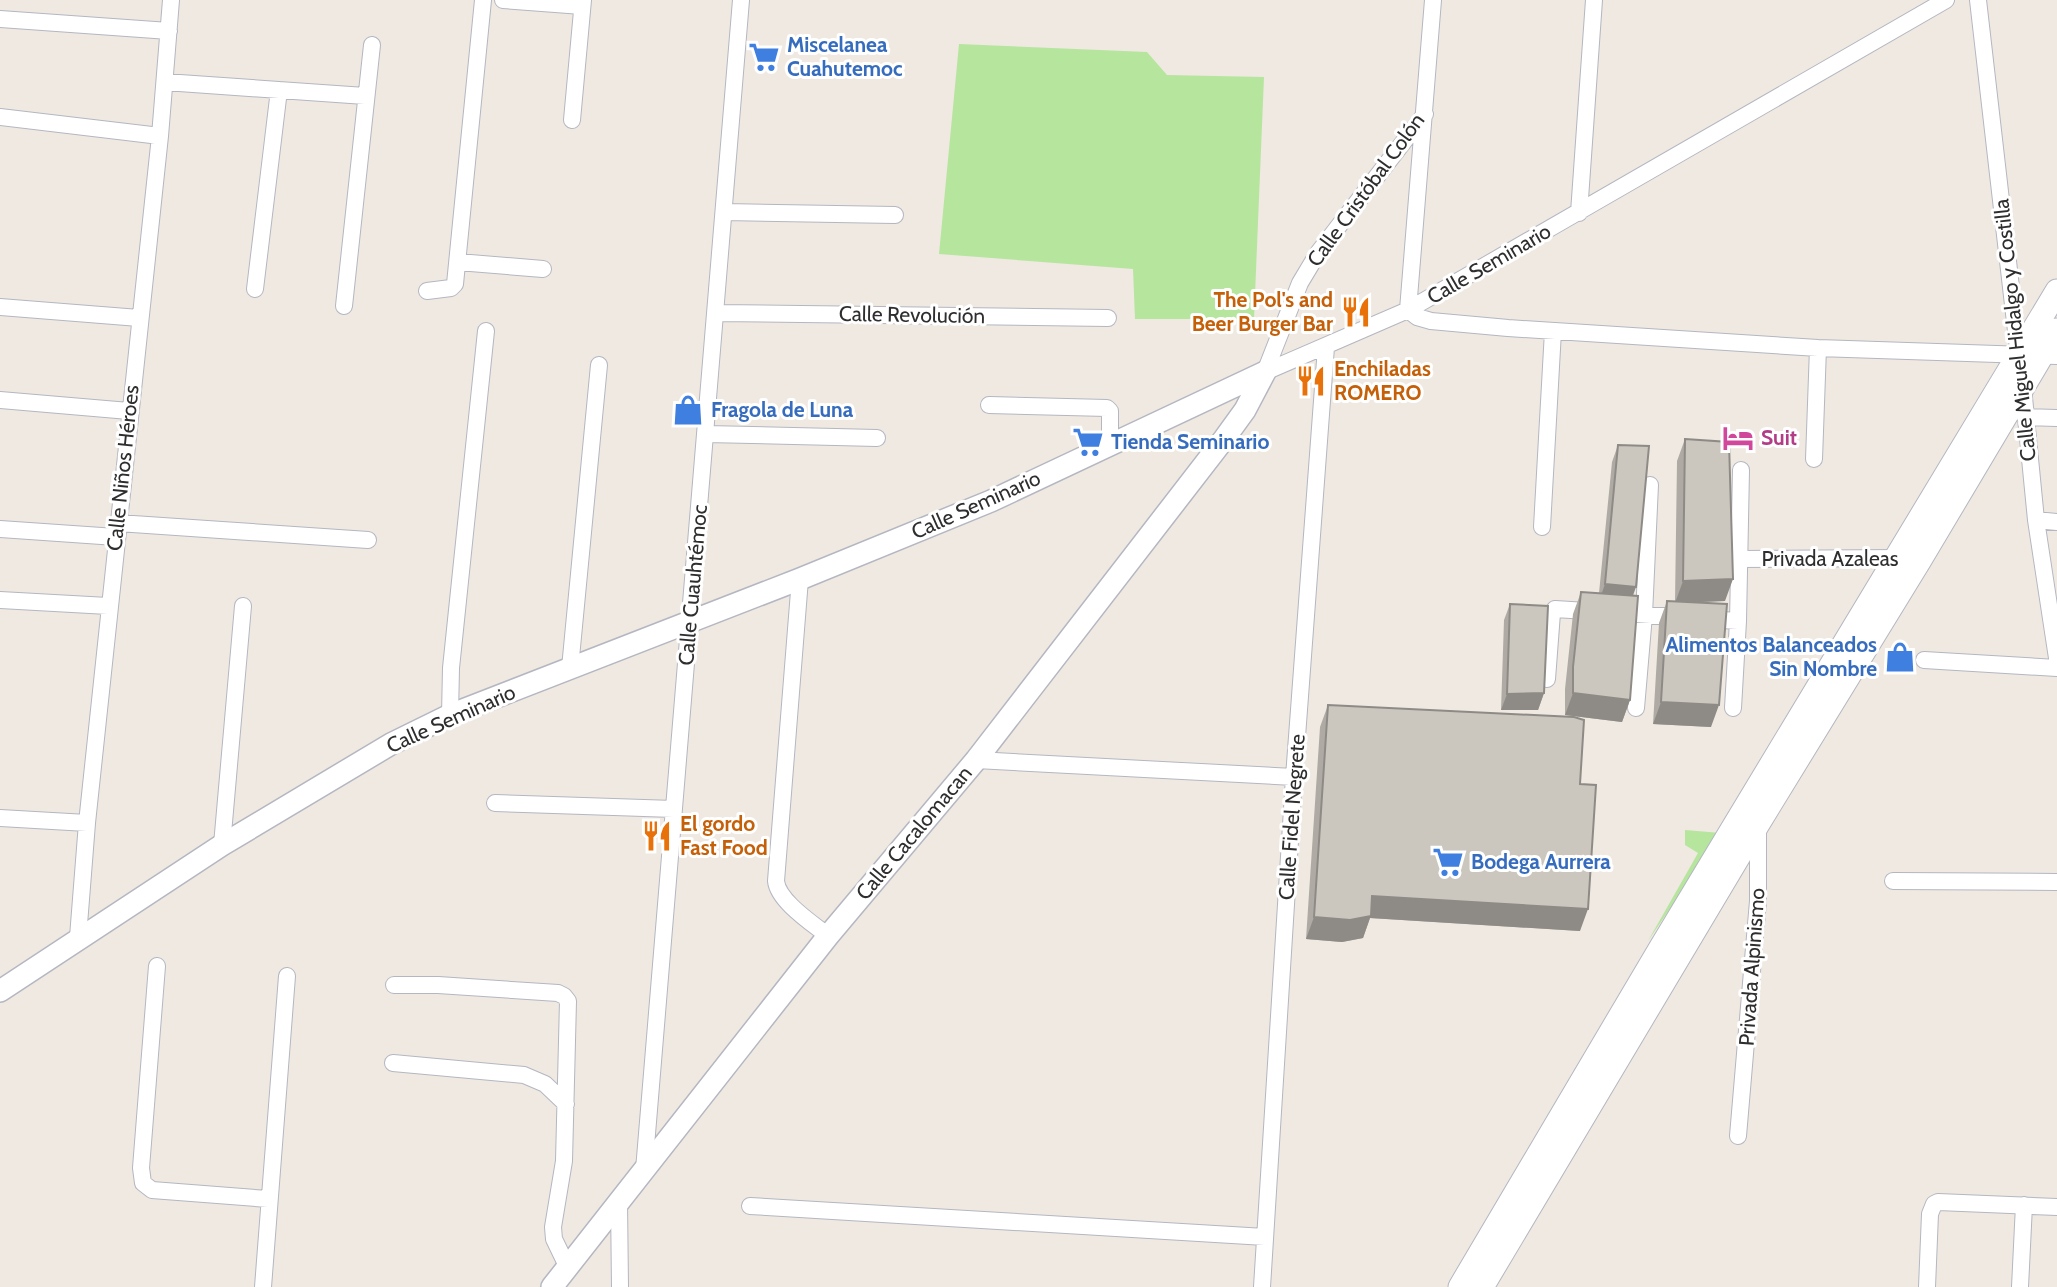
<svg xmlns="http://www.w3.org/2000/svg" width="2057" height="1287" font-family="Cabin,sans-serif">
	<style>
		.green { fill: #b6e59e }
		.lines { fill: none; stroke-linecap: round; stroke-linejoin: round }
		.minor-casing { stroke: #b4b7c1; stroke-width: 18 }
		.tertiary-casing { stroke: #b4b7c1; stroke-width: 24 }
		.secondary-casing { stroke: #b4b7c1; stroke-width: 25 }
		.minor { stroke: #fff; stroke-width: 16 }
		.tertiary { stroke: #fff; stroke-width: 21 }
		.secondary { stroke: #fff; stroke-width: 23 }
		.wall { fill: #afaba4 }
		.shaded-wall { fill: #8e8b86 }
		.building { fill: #cbc7bf; stroke: #8e8b86; stroke-width: 2 }
		.labels { text-anchor: middle; stroke-width: 6; stroke-linejoin: round; paint-order: stroke }
		.shop-label { font-size: 21px; font-weight: bold; fill: #366cbe; stroke: #fff; text-anchor: start }
		.street-label { font-size: 21px; fill: #2e2e2e; stroke: #fff }
		.food-label { font-size: 21px; font-weight: bold; fill: #c56008; stroke: #fff; text-anchor: start }
		.hotel-label { font-size: 21px; font-weight: bold; fill: #b23c85; stroke: #fff; text-anchor: start }
	</style>
	<rect width="100%" height="100%" fill="#efe9e1"/>
	<!-- green -->
	<path class="green" d="M 959,44 L 1147,52 L 1167,75 L 1264,77 L 1254,319 L 1135,319 L 1133,269 L 939,254 Z
		M 1685,830 L 1721,833 L 1648,941 L 1698,853 L 1685,845 Z"/>
	<g class="lines">
		<!-- minor casing -->
		<g class="minor-casing">
			<path id="minor" d="M 503,0 L 582,6
				M 1978,0 L 2019,357
				M 0,19 L 169,31
				M 165,82 L 365,96
				M 0,117 L 160,136
				M 572,120 L 583,0
				M 725,212 L 895,215
				M 1579,213 L 1594,0
				M 458,262 L 543,269
				M 255,289 L 279,90
				M 427,291 L 451,288 L 455,284 L 483,0
				M 344,306 L 372,45
				M 0,307 L 139,318
				M 1408,310 L 1417,317 L 1431,321 L 1508,328 L 1818,348 L 2057,356
				M 1408,310 L 1433,0
				M 717,313 L 1108,318
				M 1265,372 L 1408,310 L 1946,0
				M 1265,372 L 1300,283 L 1318,253 L 1425,114
				M 2023,387 L 2036,520 L 2057,658
				M 0,400 L 129,411
				M 989,405 L 1107,408 L 1110,411 L 1110,444
				M 2025,417 L 2057,418
				M 706,434 L 877,438
				M 1814,459 L 1818,348
				M 2036,520 L 2057,522
				M 118,523 L 368,540
				M 1542,527 L 1553,331
				M 0,529 L 116,537
				M 1740,559 L 1902,558
				M 800,579 L 776,881 C 778,901 812,923 828,936
				M 0,600 L 108,606
				M 1706,619 L 1738,621 L 1741,470
				M 1924,660 L 2057,668
				M 570,668 L 599,365
				M 1547,679 L 1552,613 L 1555,609 L 1683,617
				M 1636,708 L 1644,615 L 1650,485
				M 1733,708 L 1738,621
				M 450,715 L 451,668 L 486,331
				M 976,760 L 1294,777
				M 495,803 L 674,809
				M 0,818 L 87,823
				M 222,845 L 243,606
				M 1893,881 L 2057,882
				M 78,937 L 87,823 L 160,136 L 171,0
				M 157,966 L 141,1168 L 143,1183 L 152,1190 L 268,1199
				M 394,985 L 438,985 L 558,993 L 564,996 L 568,1001 L 564,1161 L 553,1227 L 554,1239 L 567,1266
				M 393,1063 L 524,1075 L 545,1084 L 566,1104
				M 1738,1136 L 1758,901 L 1758,824
				M 644,1170 L 741,0
				M 619,1201 L 620,1287
				M 750,1206 L 1265,1237
				M 263,1287 L 287,976
				M 1262,1287 L 1294,777 L 1326,347
				M 1927,1287 L 1930,1214 L 1934,1204 L 1938,1202 L 2057,1207
				M 2020,1287 L 2024,1205"/>
		</g>
		<!-- tertiary casing -->
		<g class="tertiary-casing">
			<path id="tertiary" d="M 0,991 L 222,845 L 391,744 L 450,715 L 800,579 L 991,501 L 1265,372
				M 552,1287 L 828,936 L 976,760 L 1224,439 L 1245,410 L 1265,372"/>
		</g>
		<!-- secondary casing -->
		<g class="secondary-casing">
			<path id="secondary" d="M 1460,1287 L 1661,947 L 2057,291
				M 1482,1287 L 1758,824 L 1920,560 L 2057,330"/>
		</g>
		<!-- minor -->
		<use href="#minor" class="minor"/>
		<!-- tertiary -->
		<use href="#tertiary" class="tertiary"/>
		<!-- secondary -->
		<use href="#secondary" class="secondary"/>
	</g>
	<!-- wall -->
	<path class="wall" d="M 1685,439 L 1725,601 L 1697,602 L 1711,727 L 1653,724 L 1659,623 L 1667,601 L 1675,601 L 1677,461 Z
		M 1618,445 L 1633,596 L 1630,700 L 1622,722 L 1565,715 L 1565,689 L 1573,614 L 1581,592 L 1599,593 L 1612,462 Z
		M 1510,604 L 1544,693 L 1538,710 L 1501,710 L 1504,620 Z
		M 1328,705 L 1580,784 L 1580,931 L 1370,918 L 1363,938 L 1342,942 L 1306,939 L 1320,727 Z"/>
	<!-- shaded-wall -->
	<path class="shaded-wall" d="M 1733,579 L 1725,601 L 1675,603 L 1683,581 Z
		M 1605,584 L 1636,587 L 1630,604 L 1599,601 Z
		M 1544,693 L 1538,710 L 1501,710 L 1507,694 Z
		M 1573,693 L 1630,700 L 1622,722 L 1565,715 Z
		M 1661,702 L 1719,705 L 1711,727 L 1653,724 Z
		M 1372,896 L 1588,909 L 1580,931 L 1370,918 L 1363,938 L 1342,942 L 1306,939 L 1314,917 Z"/>
	<!-- building -->
	<path class="building" d="M 1685,439 L 1729,442 L 1733,579 L 1683,581 Z
		M 1618,445 L 1649,446 L 1636,587 L 1605,584 Z
		M 1581,592 L 1638,596 L 1630,700 L 1573,693 L 1573,667 Z
		M 1667,601 L 1727,604 L 1719,705 L 1661,702 Z
		M 1510,604 L 1548,606 L 1544,693 L 1507,694 Z
		M 1328,705 L 1574,717 L 1584,720 L 1580,784 L 1596,785 L 1588,909 L 1372,896 L 1371,916 L 1350,920 L 1314,917 Z"/>
	<!-- icons -->
	<defs>
		<g id="supermarket-bare" transform="scale(2.415)"><path d="M-6-5.5h2.5l.6 2H6L4.5 2H-2.5L-4.4-4H-6ZM-1.5 3.2a1.3 1.3 0 1 0 .1 0ZM3 3.2a1.3 1.3 0 1 0 .1 0Z" fill="#3f7fe0" stroke="#fff" stroke-width="2.5" paint-order="stroke"/></g>
		<g id="restaurant-bare" transform="scale(2.415)"><path d="M-5-6h1v4h1v-4h1v4h1v-4h1v5L-1.5 .5V6h-2V.5L-5-1ZM5-6V6H3V1.5H1.5Q1.5-4 5-6Z" fill="#e8710a" stroke="#fff" stroke-width="2.5" paint-order="stroke"/></g>
		<g id="shop-bare" transform="scale(2.415)"><path d="M-5-2.5h2.3a2.7 3.5 0 0 1 5.4 0H5L5.5 6h-11ZM-1.5-2.5h3a1.5 2.3 0 0 0-3 0Z" fill="#3f7fe0" stroke="#fff" stroke-width="2.5" paint-order="stroke"/></g>
		<g id="hotel-bare" transform="scale(2.415)"><path d="M-6-4.5h1.5V1H6V5H4.5V3h-9V5H-6ZM-4 0a1.8 1.8 0 1 1 3.6 0ZM.5 0V-2.5h3Q6-2.5 6 0Z" fill="#d1479c" stroke="#fff" stroke-width="2.5" paint-order="stroke"/></g>
	</defs>
	<g fill-rule="evenodd">
		<use href="#supermarket-bare" x="764" y="57"/>
		<use href="#restaurant-bare" x="1356" y="312"/>
		<use href="#restaurant-bare" x="1311" y="381"/>
		<use href="#shop-bare" x="688" y="410"/>
		<use href="#hotel-bare" x="1738" y="438"/>
		<use href="#supermarket-bare" x="1088" y="442"/>
		<use href="#shop-bare" x="1900" y="657"/>
		<use href="#restaurant-bare" x="657" y="836"/>
		<use href="#supermarket-bare" x="1448" y="862"/>
	</g>
	<g class="labels">
		<!-- shop labels -->
		<g class="shop-label">
			<text x="787" y="52">Miscelanea<tspan x="787" dy="24">Cuahutemoc</tspan></text>
			<text x="711" y="417">Fragola de Luna</text>
			<text x="1111" y="449">Tienda Seminario</text>
			<text x="1877" y="652" text-anchor="end">Alimentos Balanceados<tspan x="1877" dy="24">Sin Nombre</tspan></text>
			<text x="1471" y="869">Bodega Aurrera</text>
		</g>
		<!-- street labels -->
		<g class="street-label">
			<text transform="translate(1366 190) rotate(-54)" y="7">Calle Cristóbal Colón</text>
			<text transform="translate(1489 264) rotate(-30)" y="7">Calle Seminario</text>
			<text transform="translate(912 315) rotate(1)" y="7">Calle Revolución</text>
			<text transform="translate(2015 330) rotate(-96)" y="7">Calle Miguel Hidalgo y Costilla</text>
			<text transform="translate(123 468) rotate(-84)" y="7">Calle Niños Héroes</text>
			<text transform="translate(976 505) rotate(-24)" y="7">Calle Seminario</text>
			<text x="1830" y="566">Privada Azaleas</text>
			<text transform="translate(693 585) rotate(-85)" y="7">Calle Cuauhtémoc</text>
			<text transform="translate(451 719) rotate(-24)" y="7">Calle Seminario</text>
			<text transform="translate(1292 817) rotate(-86)" y="7">Calle Fidel Negrete</text>
			<text transform="translate(914 833) rotate(-50)" y="7">Calle Cacalomacan</text>
			<text transform="translate(1752 967) rotate(-86)" y="7">Privada Alpinismo</text>
		</g>
		<!-- food labels -->
		<g class="food-label">
			<text x="1333" y="307" text-anchor="end">The Pol's and<tspan x="1333" dy="24">Beer Burger Bar</tspan></text>
			<text x="1334" y="376">Enchiladas<tspan x="1334" dy="24">ROMERO</tspan></text>
			<text x="680" y="831">El gordo<tspan x="680" dy="24">Fast Food</tspan></text>
		</g>
		<!-- hotel labels -->
		<g class="hotel-label">
			<text x="1761" y="445">Suit</text>
		</g>
	</g>
</svg>
